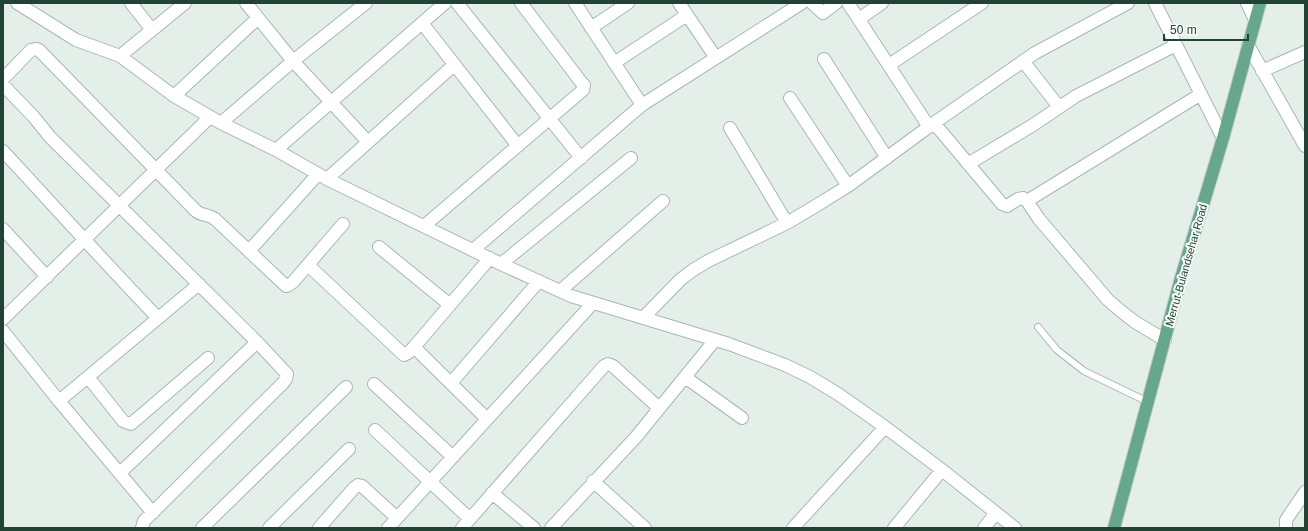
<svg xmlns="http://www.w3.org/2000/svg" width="1308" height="531" font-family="Helvetica,sans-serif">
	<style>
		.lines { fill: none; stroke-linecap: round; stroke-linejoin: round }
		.lane-casing { stroke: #a7b8af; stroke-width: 8 }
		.street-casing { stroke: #a7b8af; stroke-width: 14 }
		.primary-casing { stroke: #c1cac6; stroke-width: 14 }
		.lane { stroke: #fff; stroke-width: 6 }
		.street { stroke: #fff; stroke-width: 12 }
		.primary { stroke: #67a78e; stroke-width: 12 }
		.labels { text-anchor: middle; stroke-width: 4; stroke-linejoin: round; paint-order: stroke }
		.street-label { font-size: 11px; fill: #224235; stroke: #f6fbf8 }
	</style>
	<rect width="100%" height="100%" fill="#e5efe9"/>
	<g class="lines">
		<!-- lane casing -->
		<g class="lane-casing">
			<path id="lane" d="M 1038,327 L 1057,350 L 1084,371 L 1148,402"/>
		</g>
		<!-- street casing -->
		<g class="street-casing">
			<path id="street" d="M 17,3 L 76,40 L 120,56 L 174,96 L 221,123 L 276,150 L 327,179 L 501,264 L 571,296 L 729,344 L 785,365 L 810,377 L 838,394 L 885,427 L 942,470 L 1015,528
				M 131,3 L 152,30
				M 246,3 L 293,61 L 368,142
				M 457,3 L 581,158
				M 575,3 L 642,105
				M 679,3 L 716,58
				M 812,3 L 823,13 L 836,3
				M 848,3 L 929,127
				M 1155,3 L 1223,138
				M 1247,3 L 1255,20
				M 859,19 L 882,3
				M 422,23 L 518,146
				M 591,28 L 628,3
				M 1248,45 L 1305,146
				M 120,56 L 185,3
				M 824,59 L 887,158
				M 1023,61 L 1059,107
				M 614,63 L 687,15
				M 889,65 L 982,3
				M 1262,71 L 1305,52
				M 3,79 L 31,50 L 37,49 L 39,50 L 196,211 C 202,216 208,214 215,219 L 286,286 L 289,285 L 293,282 L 343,224
				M 3,85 L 33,116 L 50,137 L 257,342 L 287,374 L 286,379 L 283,383 L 144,521 L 142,528
				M 174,96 L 258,18
				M 790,98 L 848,186
				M 221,123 L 293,61 L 366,3
				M 934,123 L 1002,204 L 1007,206 L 1018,199 L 1023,198 L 1027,201 L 1039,219 L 1108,300 L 1122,312 L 1135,322 L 1165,340
				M 730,128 L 787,223
				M 276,150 L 445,3
				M 3,151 C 55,207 105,263 158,318
				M 968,164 L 1033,125 L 1076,96 L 1176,45
				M 327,179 L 454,65
				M 1027,201 L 1201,94
				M 424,226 L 583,90 L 584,85 L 581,82 L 521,3
				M 3,229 L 47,277
				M 379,247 L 450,305
				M 473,250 L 642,105 L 802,3
				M 249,251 L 318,174
				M 501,264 L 631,158
				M 308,265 L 404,355 L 408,353 L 414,347 L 490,258
				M 560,291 L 663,201
				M 643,318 L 680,280 L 693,270 L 708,261 L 787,223 L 814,207 L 848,186 L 934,123 L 1035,53 L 1128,3
				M 3,319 L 210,117
				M 3,331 L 59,401 L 153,513
				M 414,347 L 487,419
				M 88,377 L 123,421 L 131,424 L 208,358
				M 685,377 L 742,418
				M 451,383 L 539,281
				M 374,384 L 453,457
				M 59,401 L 199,284
				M 375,430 L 470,519
				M 120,473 L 257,342
				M 593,481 L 645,528
				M 492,493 L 534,528
				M 202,528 L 346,387
				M 269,528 L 349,449
				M 319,528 L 354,488 L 358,485 L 362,486 L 397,518
				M 388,528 L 593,303
				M 462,528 L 604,366 L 608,364 L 613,366 L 659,408
				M 551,528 L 636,437 L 715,340
				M 793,528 L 885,427
				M 894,528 L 942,470
				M 984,528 L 996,513
				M 1286,528 L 1286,520 L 1305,492"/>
		</g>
		<!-- primary casing -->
		<g class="primary-casing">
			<path id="primary" d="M 1114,528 L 1181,278 L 1223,138 L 1260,3"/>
		</g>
		<!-- lane -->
		<use href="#lane" class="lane"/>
		<!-- street -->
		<use href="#street" class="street"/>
		<!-- primary -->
		<use href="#primary" class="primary"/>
	</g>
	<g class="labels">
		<!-- street labels -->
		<g class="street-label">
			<text transform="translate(1186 265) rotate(-74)" y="4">Merrut-Bulandsehar Road</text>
		</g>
	</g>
	<!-- border -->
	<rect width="1308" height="531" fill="none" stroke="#224235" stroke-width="8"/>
	<!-- scale -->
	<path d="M1164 34v6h84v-6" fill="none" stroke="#224235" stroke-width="2"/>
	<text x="1170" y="34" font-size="12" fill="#224235" stroke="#f6fbf8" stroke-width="3" paint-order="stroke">50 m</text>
</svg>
